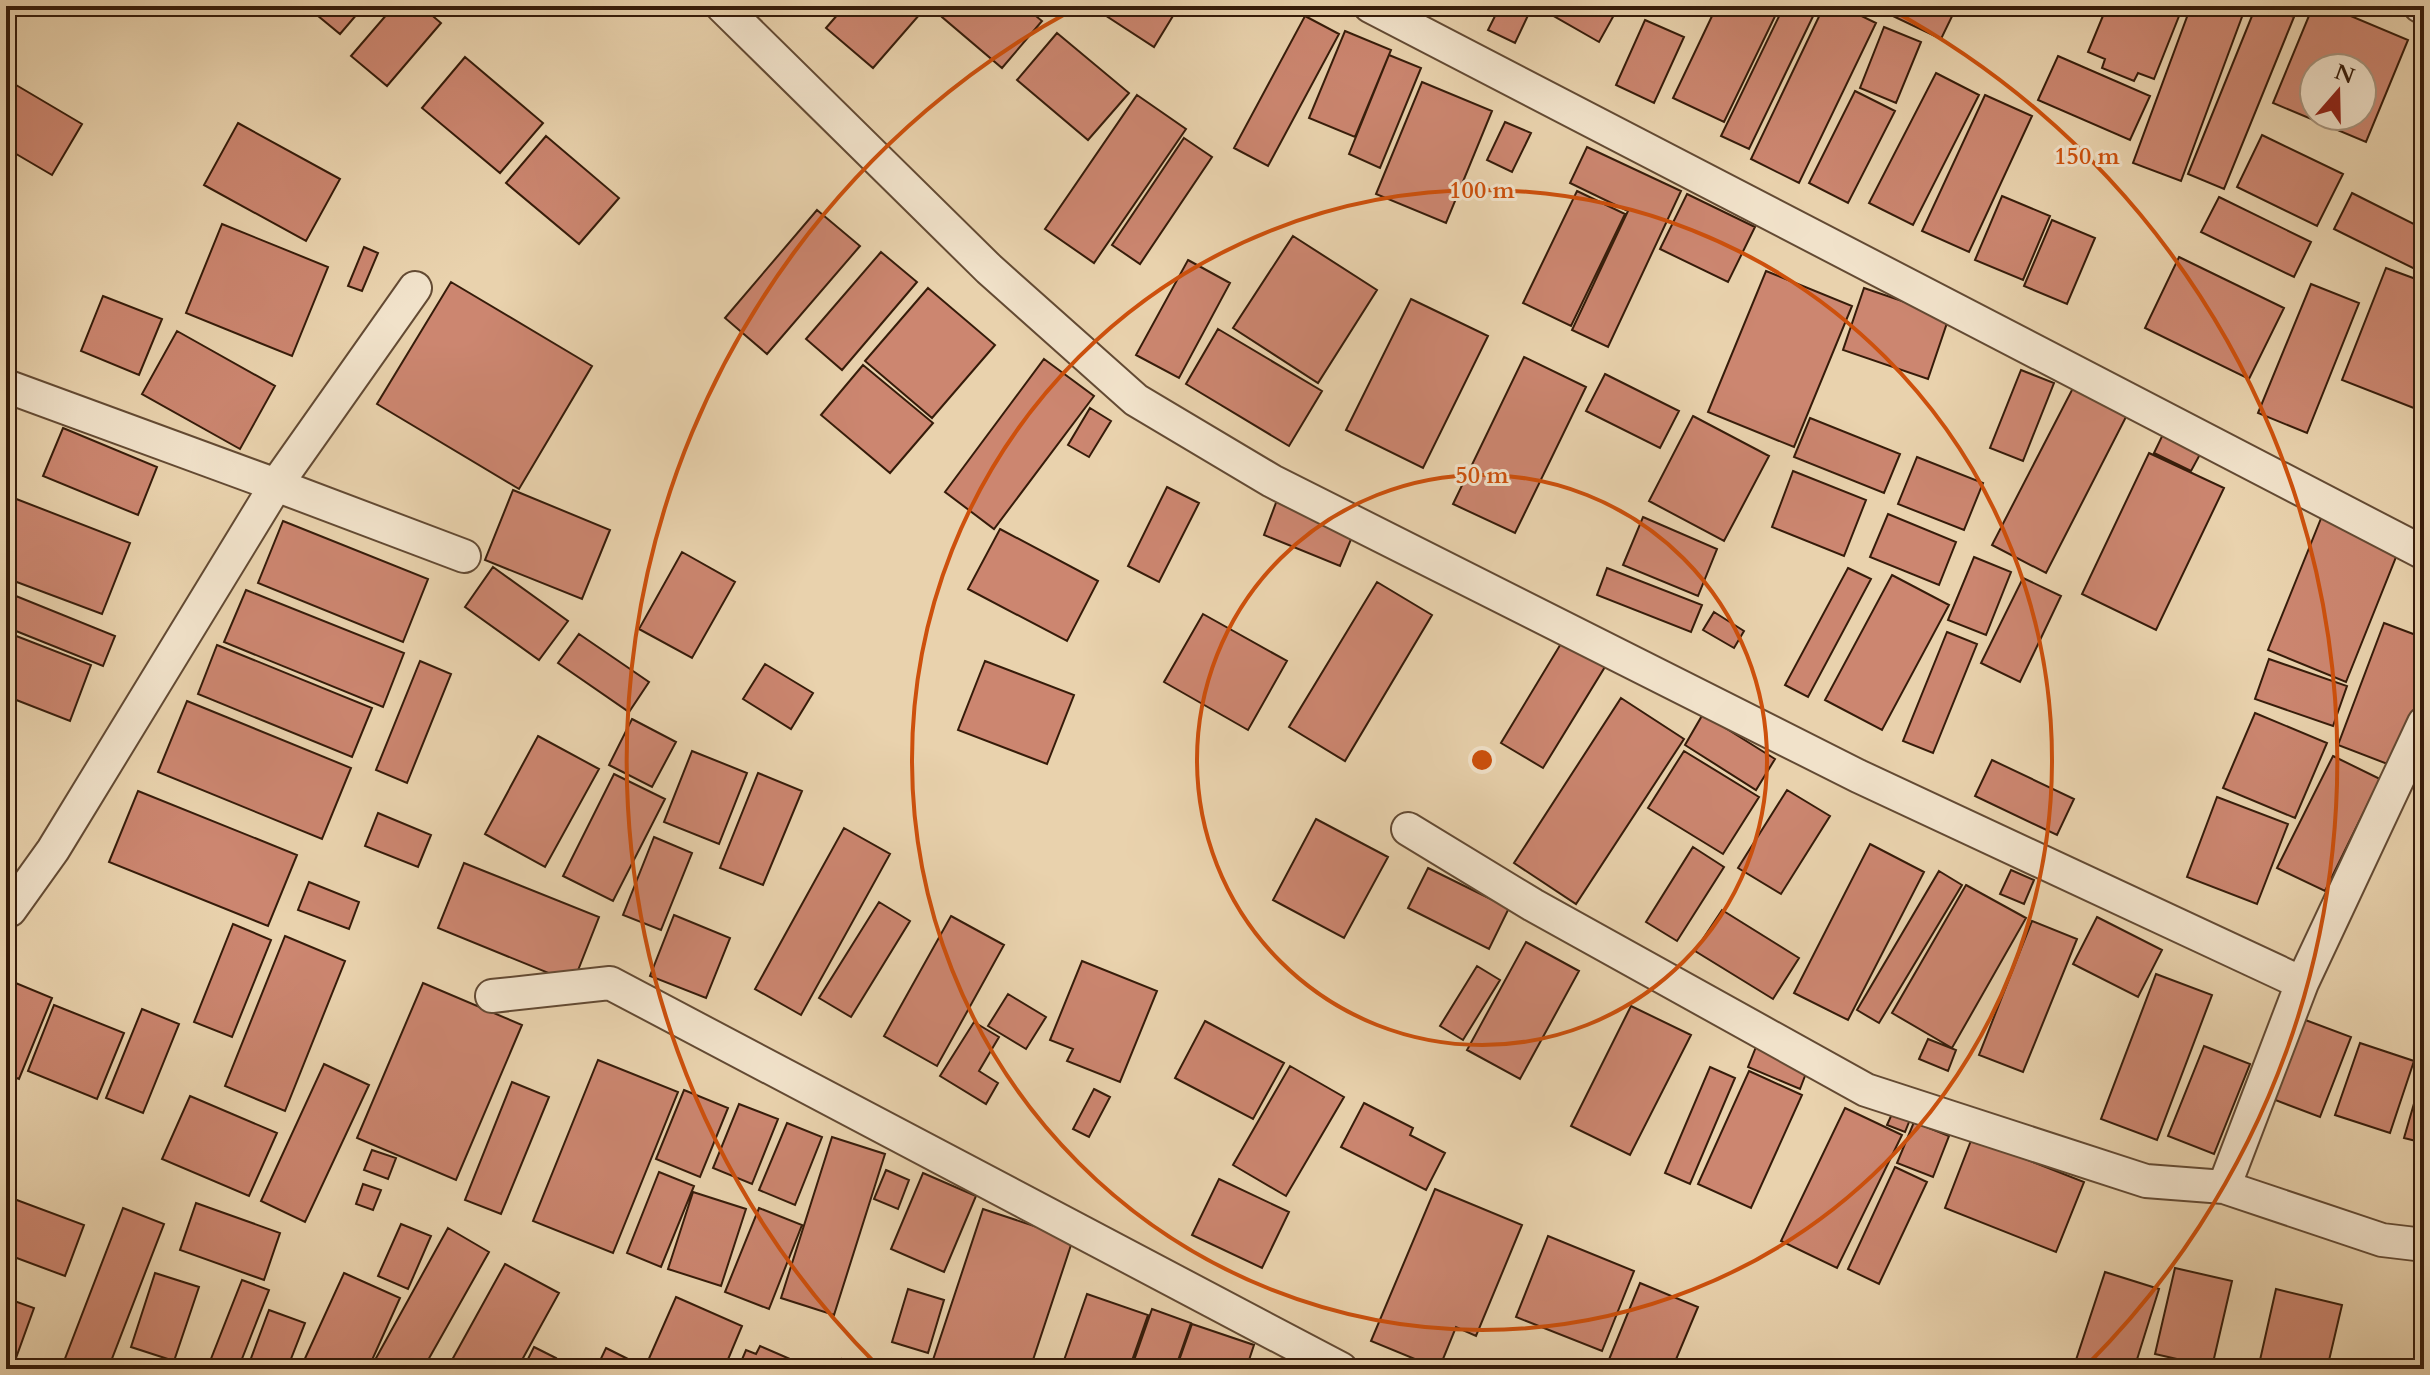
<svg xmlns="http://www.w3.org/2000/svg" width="2430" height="1375" font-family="Cardo,serif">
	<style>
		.building { fill: #cc8670; stroke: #361c0a; stroke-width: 2; fill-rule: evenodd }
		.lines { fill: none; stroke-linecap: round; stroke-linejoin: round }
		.minor-casing { stroke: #634a33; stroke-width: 36 }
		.minor { stroke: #f1e2ca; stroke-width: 32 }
		.ring { fill: none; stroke: #cd500c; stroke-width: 4 }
		.centre { fill: #cd500c; stroke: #f1e2ca; stroke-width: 4 }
		.ring-label { font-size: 24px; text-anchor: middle; font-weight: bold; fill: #cd500c; stroke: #f1e2ca; stroke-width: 6; stroke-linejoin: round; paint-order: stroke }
	</style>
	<rect width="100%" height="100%" fill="#e9d2ad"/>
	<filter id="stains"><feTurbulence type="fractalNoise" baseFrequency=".0025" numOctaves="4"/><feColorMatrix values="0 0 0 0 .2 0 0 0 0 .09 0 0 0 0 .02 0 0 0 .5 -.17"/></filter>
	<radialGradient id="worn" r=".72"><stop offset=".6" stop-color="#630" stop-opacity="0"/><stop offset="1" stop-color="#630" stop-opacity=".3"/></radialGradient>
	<!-- building -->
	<path class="building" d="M 306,6 L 364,6 L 340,34 Z
		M 394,6 L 421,6 L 441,23 L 387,86 L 351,56 Z
		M 845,6 L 927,6 L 873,68 L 826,28 Z
		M 951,6 L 1024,6 L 1042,21 L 1002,68 L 942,17 Z
		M 1091,6 L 1179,6 L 1154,47 Z
		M 1500,6 L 1524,6 L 1531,9 L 1515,43 L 1488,30 Z
		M 1557,6 L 1619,6 L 1599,42 L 1552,15 Z
		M 1710,6 L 1774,6 L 1779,8 L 1724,122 L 1673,98 L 1713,14 L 1708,12 Z
		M 1784,6 L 1818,6 L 1749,149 L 1721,136 Z
		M 1824,6 L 1841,6 L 1876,23 L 1799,183 L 1751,159 Z
		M 1872,6 L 1957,6 L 1941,39 Z
		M 2107,6 L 2183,6 L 2154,79 L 2138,73 L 2134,81 L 2102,68 L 2105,59 L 2088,52 Z
		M 2191,6 L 2246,6 L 2181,181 L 2133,163 Z
		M 2256,6 L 2265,6 L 2294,17 L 2224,189 L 2188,174 Z
		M 2313,6 L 2327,6 L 2408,40 L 2366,142 L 2273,103 ZM 2314,68 L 2362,68 L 2362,116 L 2314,116 Z
		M 1305,16 L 1339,34 L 1268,166 L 1234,148 Z
		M 1645,20 L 1684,37 L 1654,103 L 1616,85 Z
		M 1884,27 L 1921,42 L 1896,103 L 1860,88 Z
		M 1345,31 L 1391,50 L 1355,137 L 1309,118 Z
		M 1057,33 L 1129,93 L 1088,140 L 1017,80 Z
		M 1389,55 L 1421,68 L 1380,168 L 1349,154 Z
		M 2058,56 L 2150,96 L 2130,140 L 2038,100 Z
		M 465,57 L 543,123 L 500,173 L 422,108 Z
		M 1936,73 L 1979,95 L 1913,225 L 1869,203 Z
		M 11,82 L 82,124 L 52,175 L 6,148 L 6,91 Z
		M 1422,82 L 1492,111 L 1446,223 L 1376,194 Z
		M 1855,91 L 1895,111 L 1848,203 L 1809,183 Z
		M 1137,95 L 1186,129 L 1094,263 L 1045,229 Z
		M 1985,95 L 2032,116 L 1969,252 L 1922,231 Z
		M 1505,122 L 1531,133 L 1512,172 L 1487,160 Z
		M 238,123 L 340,179 L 306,241 L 204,185 Z
		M 2262,135 L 2343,174 L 2317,226 L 2237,187 Z
		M 546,136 L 619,198 L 579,244 L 506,183 Z
		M 1184,138 L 1212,157 L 1140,264 L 1112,245 Z
		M 1587,147 L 1681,191 L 1608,347 L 1572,330 L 1628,211 L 1570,183 Z
		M 1577,191 L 1625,214 L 1571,326 L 1523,303 Z
		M 2352,193 L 2424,229 L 2424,262 L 2419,271 L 2334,229 Z
		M 1687,194 L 1755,227 L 1728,282 L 1660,249 Z
		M 2002,196 L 2050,216 L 2023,280 L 1975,260 Z
		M 2219,197 L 2311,242 L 2294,277 L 2201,232 Z
		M 817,210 L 860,246 L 767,354 L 725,318 Z
		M 2052,220 L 2095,238 L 2067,304 L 2024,286 Z
		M 222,224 L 328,267 L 292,356 L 186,313 Z
		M 1293,236 L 1377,290 L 1318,383 L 1233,328 Z
		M 364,247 L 378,253 L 362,291 L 348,286 Z
		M 881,252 L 917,282 L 842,370 L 806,339 Z
		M 2179,257 L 2284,308 L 2249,379 L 2145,328 Z
		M 1188,260 L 1230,283 L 1179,378 L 1136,355 Z
		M 2386,268 L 2424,282 L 2424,412 L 2342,380 Z
		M 1766,271 L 1852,306 L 1794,447 L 1708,412 Z
		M 451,282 L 592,366 L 519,489 L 377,404 Z
		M 2311,284 L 2359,303 L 2307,433 L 2258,413 Z
		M 928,288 L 995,345 L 932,418 L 865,361 Z
		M 1864,288 L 1949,317 L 1928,379 L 1843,350 Z
		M 103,296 L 162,319 L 139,375 L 81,351 Z
		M 1411,299 L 1488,336 L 1423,468 L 1346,430 Z
		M 1218,329 L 1322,391 L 1289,446 L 1186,384 Z
		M 177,331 L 275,386 L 240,449 L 142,394 Z
		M 1524,357 L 1586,387 L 1515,533 L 1453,504 Z
		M 1044,359 L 1094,396 L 994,529 L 945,492 Z
		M 863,365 L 933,423 L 890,473 L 821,415 Z
		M 2021,370 L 2054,383 L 2023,461 L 1990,448 Z
		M 1605,374 L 1679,411 L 1660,448 L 1586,411 Z
		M 2073,388 L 2127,415 L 2046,573 L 1992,545 Z
		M 1090,408 L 1111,421 L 1089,457 L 1068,445 Z
		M 1693,416 L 1769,456 L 1724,541 L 1649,501 Z
		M 1810,418 L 1900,454 L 1884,493 L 1794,457 Z
		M 63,428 L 157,467 L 138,515 L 43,476 Z
		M 2166,428 L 2204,447 L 2191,471 L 2154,453 Z
		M 2149,453 L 2224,488 L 2156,630 L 2082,594 Z
		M 1917,457 L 1983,483 L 1964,530 L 1898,504 Z
		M 1793,471 L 1866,500 L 1844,556 L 1772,527 Z
		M 1167,487 L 1199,503 L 1159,582 L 1128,566 Z
		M 513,490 L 610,530 L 582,599 L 485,560 Z
		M 6,495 L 130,543 L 102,614 L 6,578 Z
		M 1277,500 L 1354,532 L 1340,566 L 1264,535 Z
		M 1888,514 L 1956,542 L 1939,585 L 1870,557 Z
		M 2322,516 L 2400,547 L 2346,682 L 2268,650 Z
		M 1643,517 L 1717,549 L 1698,596 L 1623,565 Z
		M 283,521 L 428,579 L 403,642 L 258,583 Z
		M 1000,529 L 1098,581 L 1067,641 L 968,589 Z
		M 682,552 L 735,582 L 692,658 L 639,629 Z
		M 1974,557 L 2011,572 L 1986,635 L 1948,620 Z
		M 493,567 L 568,621 L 539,660 L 465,607 Z
		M 1607,568 L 1702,605 L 1691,632 L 1597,595 Z
		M 1848,568 L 1871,579 L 1808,697 L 1785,685 Z
		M 1892,575 L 1949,605 L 1882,730 L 1825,700 Z
		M 2023,578 L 2061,596 L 2020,682 L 1981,663 Z
		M 1377,582 L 1432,615 L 1345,761 L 1289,727 Z
		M 246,590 L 404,653 L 383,707 L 224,642 Z
		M 6,592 L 115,636 L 103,666 L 6,627 Z
		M 1714,612 L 1744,631 L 1734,648 L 1703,630 Z
		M 1203,614 L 1287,661 L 1248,730 L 1164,682 Z
		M 2384,623 L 2424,638 L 2424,699 L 2398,768 L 2338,745 Z
		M 6,632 L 91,665 L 70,721 L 6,696 Z
		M 1568,632 L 1611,657 L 1543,768 L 1501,743 Z
		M 1947,632 L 1977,644 L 1933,753 L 1903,741 Z
		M 579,634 L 649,682 L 629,712 L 558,663 Z
		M 217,645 L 372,708 L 352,757 L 198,694 Z
		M 2269,659 L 2347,686 L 2333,726 L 2255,699 Z
		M 420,661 L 451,674 L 407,783 L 376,770 Z
		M 985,661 L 1074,695 L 1047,764 L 958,730 Z
		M 765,664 L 813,693 L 791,729 L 743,699 Z
		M 1621,698 L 1684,739 L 1576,904 L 1514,863 Z
		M 187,701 L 351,768 L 322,839 L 158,772 Z
		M 2255,713 L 2327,743 L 2295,818 L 2223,788 Z
		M 1703,714 L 1775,759 L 1756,790 L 1685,745 Z
		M 632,719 L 676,742 L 652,787 L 609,765 Z
		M 538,736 L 599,769 L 545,867 L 485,834 Z
		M 692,751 L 747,773 L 719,844 L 664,822 Z
		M 1684,751 L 1759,797 L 1723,854 L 1648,808 Z
		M 2333,756 L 2380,779 L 2325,891 L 2277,868 Z
		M 1992,760 L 2074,799 L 2057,835 L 1975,796 Z
		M 758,773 L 802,791 L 763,885 L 720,868 Z
		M 614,774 L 665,799 L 613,901 L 563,876 Z
		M 1787,790 L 1830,816 L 1781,894 L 1738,868 Z
		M 138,791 L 297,855 L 268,926 L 109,862 Z
		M 2217,797 L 2288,824 L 2257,904 L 2187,877 Z
		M 378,813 L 431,835 L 418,867 L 365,846 Z
		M 1316,819 L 1388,857 L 1344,938 L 1273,900 Z
		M 844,828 L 890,854 L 801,1015 L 755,989 Z
		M 654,837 L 692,853 L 661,930 L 623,915 Z
		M 1870,844 L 1924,872 L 1848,1020 L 1794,993 Z
		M 1693,847 L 1724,867 L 1677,941 L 1646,922 Z
		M 464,863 L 599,917 L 573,983 L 438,928 Z
		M 1428,868 L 1509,908 L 1489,949 L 1408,908 Z
		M 2011,870 L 2034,880 L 2024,904 L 2000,894 Z
		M 1939,871 L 1962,885 L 1879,1023 L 1857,1010 Z
		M 309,882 L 359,902 L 349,929 L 298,910 Z
		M 1966,885 L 2026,918 L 1952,1048 L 1892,1013 Z
		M 879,902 L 910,921 L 851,1017 L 819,998 Z
		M 1722,910 L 1799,958 L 1773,999 L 1695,951 Z
		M 674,915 L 730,938 L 706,998 L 650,976 Z
		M 951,916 L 1004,945 L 937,1066 L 884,1036 Z
		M 2097,917 L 2162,950 L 2138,997 L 2073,964 Z
		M 2032,921 L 2077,939 L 2023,1072 L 1979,1055 Z
		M 233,924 L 271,940 L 232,1037 L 194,1022 Z
		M 285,936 L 345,961 L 285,1111 L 225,1086 Z
		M 1526,942 L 1579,971 L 1520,1079 L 1467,1050 Z
		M 1082,961 L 1157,991 L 1120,1082 L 1067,1061 L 1073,1049 L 1050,1040 Z
		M 1477,966 L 1500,980 L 1463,1040 L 1440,1026 Z
		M 2156,974 L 2212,995 L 2157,1140 L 2101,1119 Z
		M 6,979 L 52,998 L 19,1079 L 6,1074 Z
		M 423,983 L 522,1025 L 456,1180 L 357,1138 Z
		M 1008,994 L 1046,1017 L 1026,1049 L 988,1026 Z
		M 54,1005 L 124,1033 L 97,1099 L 28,1071 Z
		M 1631,1006 L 1691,1035 L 1630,1155 L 1571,1126 Z
		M 142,1009 L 179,1024 L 143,1113 L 106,1098 Z
		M 2300,1018 L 2351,1037 L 2320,1117 L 2270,1098 Z
		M 1205,1021 L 1284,1063 L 1253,1119 L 1175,1078 Z
		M 974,1022 L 999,1037 L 979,1071 L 998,1083 L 986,1104 L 940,1076 Z
		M 1928,1039 L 1956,1050 L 1948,1071 L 1919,1059 Z
		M 2360,1043 L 2414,1061 L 2390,1133 L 2335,1115 Z
		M 2204,1046 L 2250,1064 L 2214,1154 L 2168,1136 Z
		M 1756,1047 L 1808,1068 L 1800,1089 L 1748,1067 Z
		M 598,1060 L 678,1092 L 613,1253 L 533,1221 Z
		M 324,1064 L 369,1085 L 305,1222 L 261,1201 Z
		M 1290,1066 L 1344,1097 L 1286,1196 L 1233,1165 Z
		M 1710,1067 L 1735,1078 L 1690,1184 L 1665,1173 Z
		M 2424,1069 L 2424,1143 L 2404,1138 Z
		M 1749,1071 L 1802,1095 L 1751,1208 L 1698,1184 Z
		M 512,1082 L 549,1097 L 501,1214 L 465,1200 Z
		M 1094,1089 L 1110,1097 L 1089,1137 L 1073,1129 Z
		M 684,1090 L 728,1108 L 700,1177 L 656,1159 Z
		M 190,1096 L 277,1133 L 249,1196 L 162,1159 Z
		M 1364,1103 L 1413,1128 L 1410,1135 L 1445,1153 L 1426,1190 L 1341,1147 Z
		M 739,1104 L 778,1119 L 752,1184 L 713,1168 Z
		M 1896,1105 L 1913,1112 L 1905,1132 L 1887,1125 Z
		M 1845,1108 L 1902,1135 L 1837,1268 L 1781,1241 Z
		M 1914,1122 L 1949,1136 L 1933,1177 L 1897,1163 Z
		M 787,1123 L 822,1137 L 795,1205 L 759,1190 Z
		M 832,1137 L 885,1154 L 834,1315 L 781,1298 Z
		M 1972,1138 L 2084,1182 L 2056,1252 L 1945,1208 Z
		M 372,1150 L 396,1158 L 388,1179 L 364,1170 Z
		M 1895,1167 L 1927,1182 L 1879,1284 L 1848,1269 Z
		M 886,1170 L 909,1180 L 898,1209 L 874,1199 Z
		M 659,1172 L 694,1186 L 661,1267 L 627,1253 Z
		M 923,1173 L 976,1196 L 944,1272 L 891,1249 Z
		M 1219,1179 L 1289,1212 L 1262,1268 L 1192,1235 Z
		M 363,1184 L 381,1190 L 373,1210 L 356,1204 Z
		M 1435,1189 L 1522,1225 L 1476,1336 L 1456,1327 L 1439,1369 L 1371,1341 Z
		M 693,1192 L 746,1209 L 721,1286 L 668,1269 Z
		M 6,1196 L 84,1225 L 65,1276 L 6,1254 Z
		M 196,1203 L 280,1233 L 264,1280 L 180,1250 Z
		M 123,1208 L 164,1224 L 108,1369 L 61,1369 Z
		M 759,1208 L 802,1225 L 769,1309 L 725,1292 Z
		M 983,1209 L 1073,1239 L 1030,1369 L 930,1369 Z
		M 401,1224 L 431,1236 L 408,1289 L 378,1276 Z
		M 448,1228 L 489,1252 L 423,1369 L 370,1369 Z
		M 1548,1236 L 1634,1271 L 1602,1351 L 1516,1317 Z
		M 505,1264 L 559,1293 L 517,1369 L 447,1369 Z
		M 2175,1268 L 2232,1281 L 2212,1367 L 2155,1354 Z
		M 2105,1272 L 2159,1289 L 2134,1369 L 2073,1369 Z
		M 155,1273 L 199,1287 L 174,1361 L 131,1347 Z
		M 344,1273 L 400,1298 L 368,1369 L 311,1369 L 302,1365 Z
		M 242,1280 L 269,1290 L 238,1369 L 207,1369 Z
		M 1640,1283 L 1698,1307 L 1672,1369 L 1626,1369 L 1608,1362 Z
		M 908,1289 L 944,1300 L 928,1353 L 892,1342 Z
		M 2276,1289 L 2342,1305 L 2327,1369 L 2258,1369 Z
		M 1087,1294 L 1148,1315 L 1129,1369 L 1061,1369 Z
		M 676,1297 L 742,1326 L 724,1369 L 662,1369 L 647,1363 Z
		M 6,1298 L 34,1308 L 12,1369 L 6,1369 Z
		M 1152,1309 L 1191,1323 L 1175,1369 L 1131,1369 Z
		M 269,1310 L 305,1323 L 287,1369 L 247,1369 Z
		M 1192,1324 L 1254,1345 L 1246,1369 L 1176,1369 Z
		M 760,1346 L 813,1369 L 738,1369 L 746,1350 L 756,1354 Z
		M 534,1347 L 556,1358 L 551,1369 L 523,1369 Z
		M 606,1348 L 636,1363 L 632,1369 L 596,1369 Z
		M 842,1359 L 871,1369 L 839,1369 Z"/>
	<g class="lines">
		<!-- minor casing -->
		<g class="minor-casing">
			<path id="minor" d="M 722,6 L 989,269 L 1136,400 L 1272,481 L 1858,776 L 2302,983
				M 1370,6 L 2424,553
				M 2420,6 L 2424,8
				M 6,386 L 276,485 L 464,556
				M 1408,829 L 1533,905 L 1866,1090 L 2146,1181 L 2224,1187 L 2382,1240 L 2424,1245
				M 6,910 L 10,910 L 53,850 L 276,485 L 415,288
				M 492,996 L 610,983 L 1341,1369
				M 2224,1187 L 2302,983 L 2424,723"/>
		</g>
		<!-- minor -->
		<use href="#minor" class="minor"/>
	</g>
	<!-- distance rings -->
	<g class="ring">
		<circle cx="1482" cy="760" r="285"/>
		<circle cx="1482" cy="760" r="570"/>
		<path d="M877 1365A855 855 0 0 1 1074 9M1890 9A855 855 0 0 1 2087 1365"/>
	</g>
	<circle cx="1482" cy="760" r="12" class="centre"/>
	<g class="ring-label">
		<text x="2087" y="164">150 m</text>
		<text x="1482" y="198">100 m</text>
		<text x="1482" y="483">50 m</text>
	</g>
	<!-- margin -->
	<rect width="2430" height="1375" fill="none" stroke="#e9d2ad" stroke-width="32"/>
	<rect x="8" y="8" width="2414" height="1359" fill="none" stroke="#361c0a" stroke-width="4"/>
	<rect x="16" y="16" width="2398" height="1343" fill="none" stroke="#361c0a" stroke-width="2"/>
	<!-- north arrow -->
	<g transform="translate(2338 92) rotate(20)"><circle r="38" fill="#f1e2ca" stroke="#a6937d" stroke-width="2"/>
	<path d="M0-6L14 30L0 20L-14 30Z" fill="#8f2418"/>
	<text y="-12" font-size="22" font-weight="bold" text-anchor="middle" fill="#361c0a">N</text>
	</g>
	<rect width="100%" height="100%" filter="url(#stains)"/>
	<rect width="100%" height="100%" fill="url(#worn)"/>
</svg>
